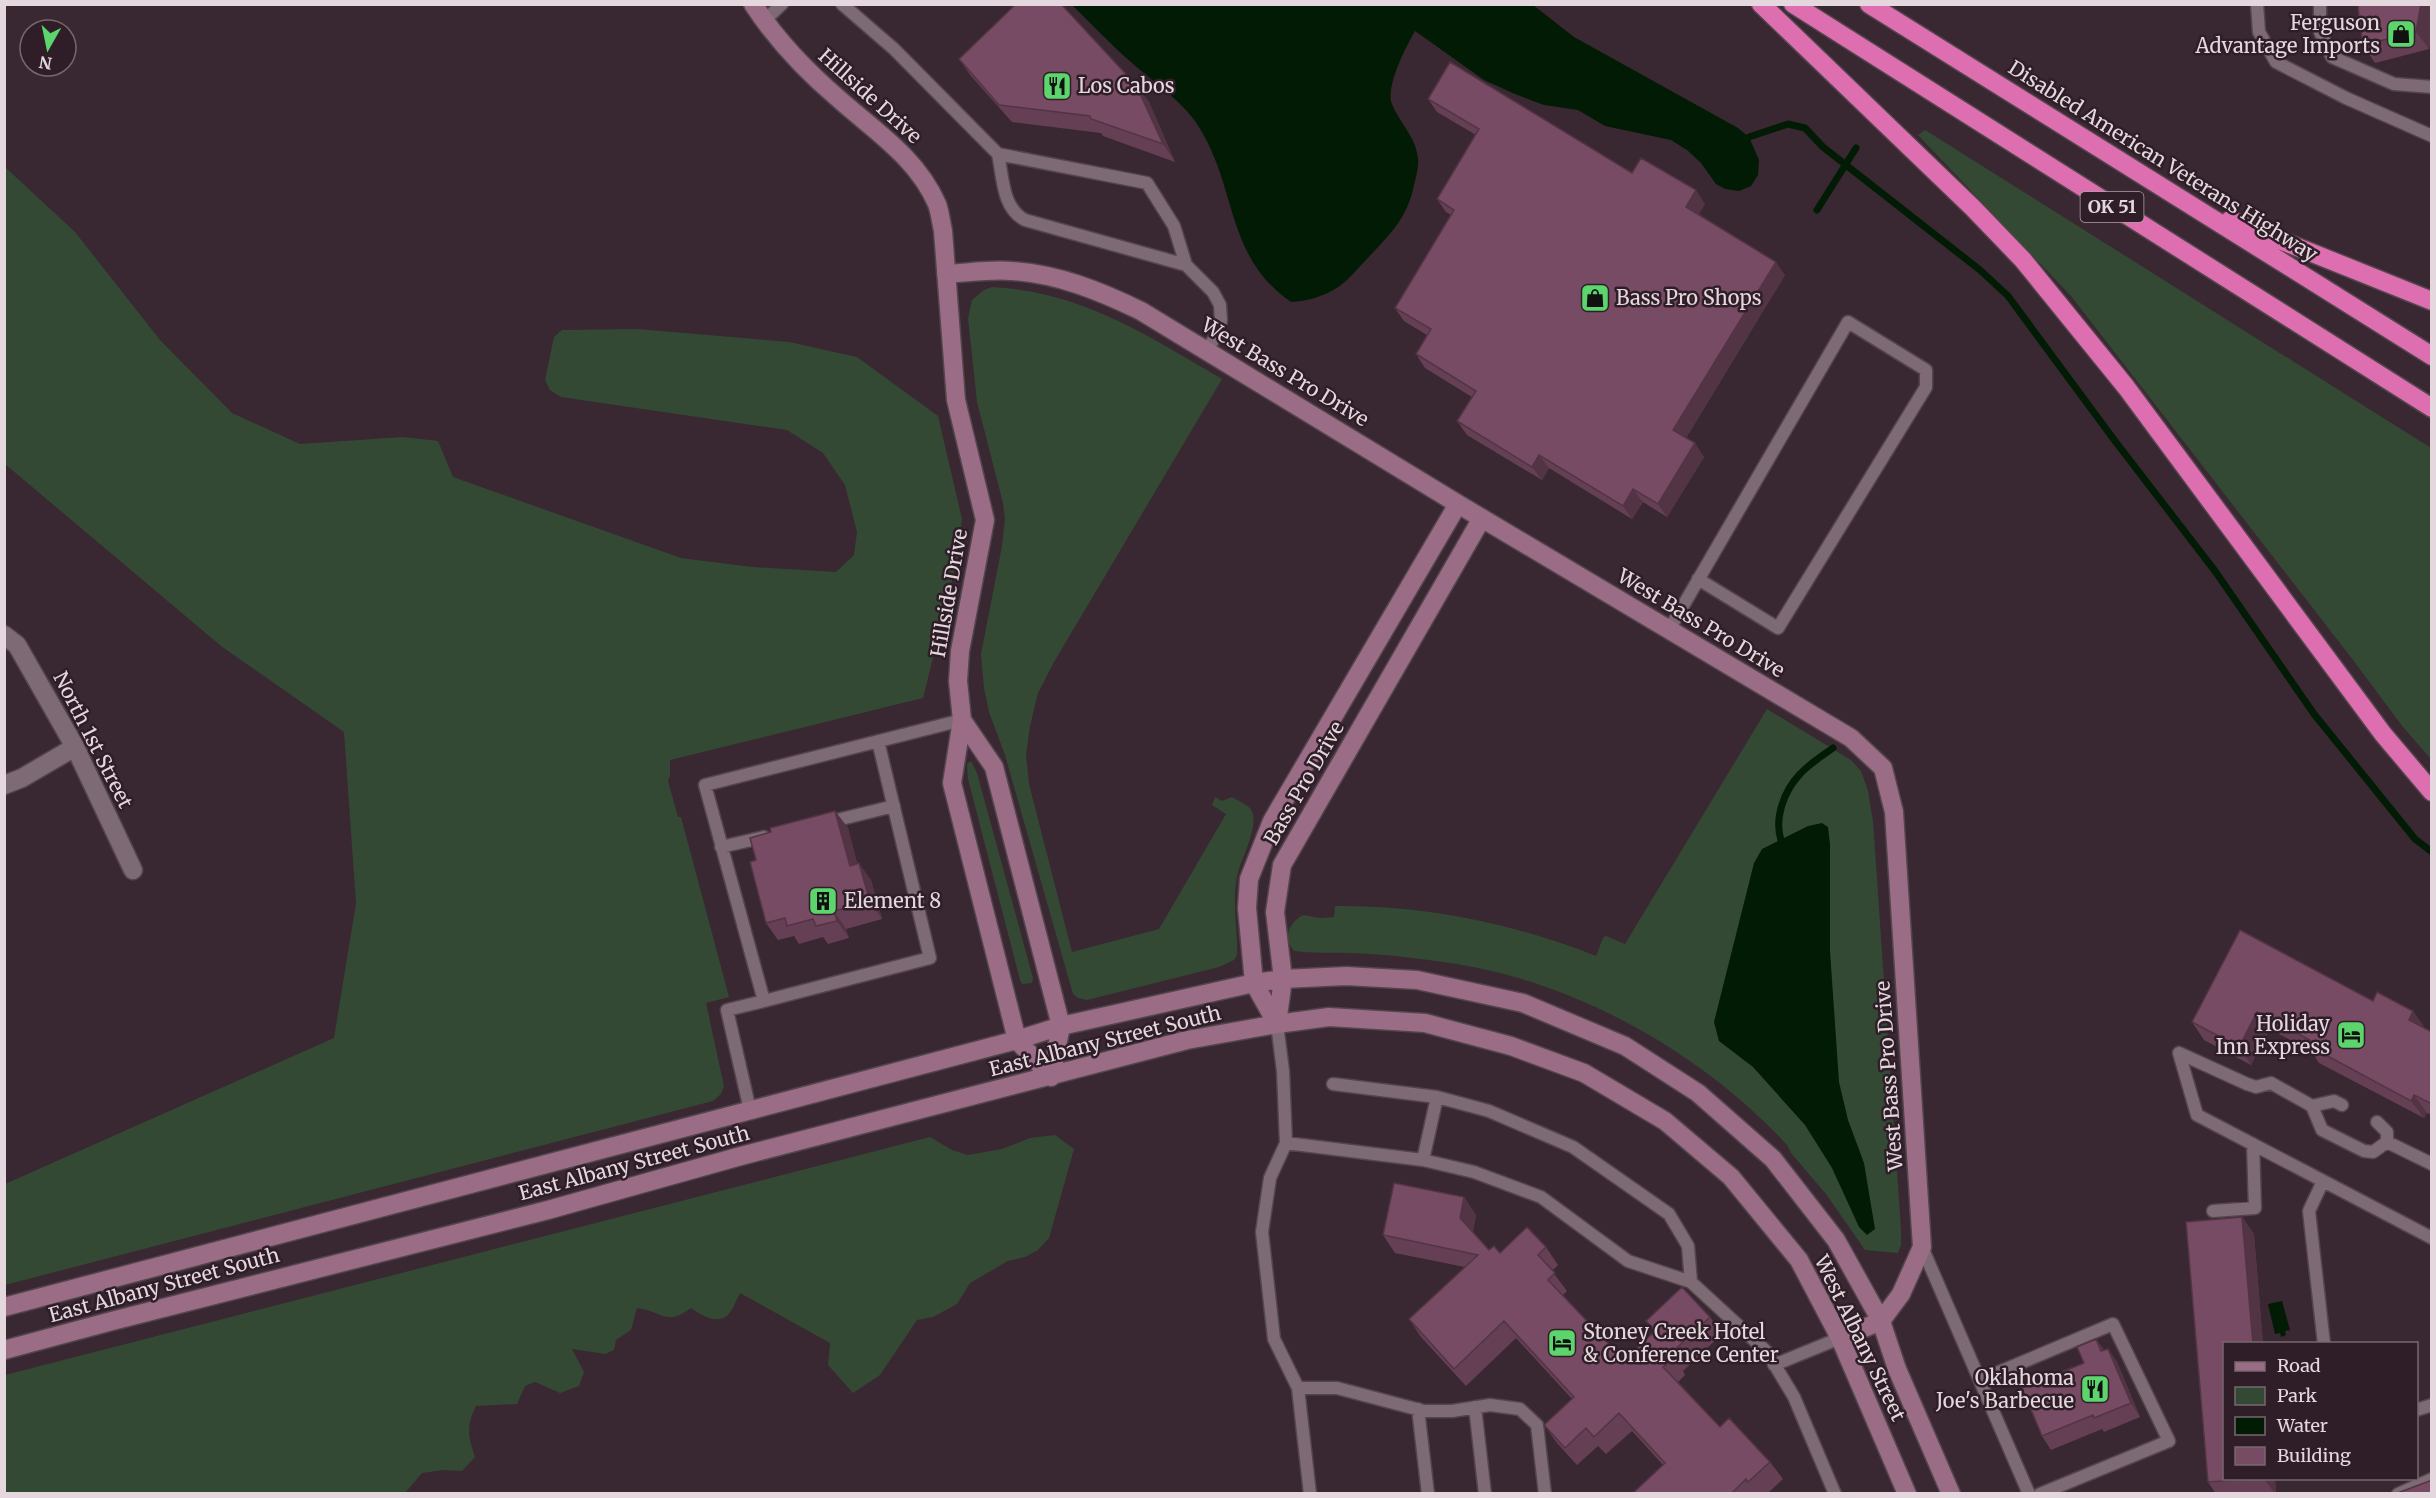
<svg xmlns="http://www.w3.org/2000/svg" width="2436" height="1498" font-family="Merriweather,serif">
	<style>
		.green { fill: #334934 }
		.water { fill: #021b05 }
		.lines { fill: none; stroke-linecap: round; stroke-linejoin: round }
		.stream { stroke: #021b05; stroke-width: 7 }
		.lane-casing { stroke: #53454c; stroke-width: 15 }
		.street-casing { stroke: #53454c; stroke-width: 21 }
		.secondary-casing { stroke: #53454c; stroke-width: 21 }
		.highway-casing { stroke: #53454c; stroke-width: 21 }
		.lane { stroke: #7e6a74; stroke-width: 12 }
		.street { stroke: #7e6a74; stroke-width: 18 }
		.secondary { stroke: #9a6c86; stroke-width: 18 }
		.highway { stroke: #dd6fb0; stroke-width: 18 }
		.wall { fill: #654055 }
		.shaded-wall { fill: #533445 }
		.building { fill: #764b63; stroke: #533445; stroke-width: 1.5 }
		.labels { text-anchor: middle; stroke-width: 5; stroke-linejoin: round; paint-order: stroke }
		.shield { fill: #2f1e27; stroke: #aea0a7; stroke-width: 1.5 }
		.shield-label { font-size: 18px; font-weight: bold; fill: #e4d8de }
		.poi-label { font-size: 20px; fill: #e4d8de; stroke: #2f1e27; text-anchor: start }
		.street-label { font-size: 20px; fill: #e4d8de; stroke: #2f1e27 }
	</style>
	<rect width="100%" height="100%" fill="#392831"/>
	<!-- green -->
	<path class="green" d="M 1925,130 L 2431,448 L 2431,759 L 2403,727 L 2353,660 L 2071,296 L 1918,135 Z
		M 5,167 L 75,232 L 160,340 L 232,413 L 300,444 L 403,437 L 438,441 L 453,477 L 681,558 L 752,567 L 836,572 L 854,555 L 857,532 L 845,485 L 823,453 L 787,430 L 561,397 L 550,390 L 545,380 L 554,337 L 562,330 L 637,329 L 789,342 L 857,357 L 938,416 L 962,519 L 957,561 L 923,698 L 670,760 L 670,776 L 668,781 L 678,817 L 681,817 L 729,997 L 706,1003 L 724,1086 L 721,1094 L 713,1101 L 5,1285 L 5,1184 L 334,1038 L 356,903 L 344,732 L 221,646 L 5,464 Z
		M 992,287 C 1083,292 1146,335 1222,379 L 1054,662 L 1038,693 L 1030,726 L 1026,755 L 1029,784 L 1072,952 L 1159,929 L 1226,814 L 1212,805 L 1215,797 L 1222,801 L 1232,797 C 1238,801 1252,806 1253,814 C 1256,831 1243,856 1238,872 C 1231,900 1238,928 1237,955 L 1234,960 L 1219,967 L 1087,1000 L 1078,998 L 1073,994 L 1005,755 L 989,712 L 984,688 L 981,654 L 1002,546 L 1005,519 L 1003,503 L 977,402 L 968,318 L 972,300 L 984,290 Z
		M 1767,709 L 1851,760 L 1861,771 L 1868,791 L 1873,821 L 1901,1229 L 1901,1245 L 1898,1253 L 1865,1250 L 1826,1194 L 1791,1153 L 1787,1145 C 1703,1054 1580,984 1457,964 C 1429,960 1400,956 1371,954 C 1345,952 1320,954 1294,951 C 1282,937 1289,923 1303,915 L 1321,918 L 1334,917 L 1335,906 C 1425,905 1513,923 1596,956 L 1603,938 L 1606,936 L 1625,944 Z
		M 971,761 L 977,773 L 1033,978 L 1032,983 L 1022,984 L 1020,980 L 968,779 L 967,764 Z
		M 1055,1135 L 1074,1149 L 1049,1238 L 1038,1250 L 1025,1257 L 1008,1261 L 970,1283 L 957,1304 L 933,1317 L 917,1320 L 880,1375 L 853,1393 L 828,1365 L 830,1343 L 740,1293 C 737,1299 734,1306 731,1311 C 721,1327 702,1316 691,1308 C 666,1327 662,1311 637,1308 L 631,1330 L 616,1340 L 614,1350 L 605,1354 L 572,1349 L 584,1372 L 579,1386 L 560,1393 L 535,1382 L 525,1386 L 517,1404 L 476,1406 C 466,1426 468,1436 475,1457 L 462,1471 L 443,1470 L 422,1473 L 405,1493 L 5,1493 L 5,1375 L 930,1137 L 952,1150 L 968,1155 L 1002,1149 L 1030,1138 Z"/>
	<!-- water -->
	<path class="water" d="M 1072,5 L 1533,5 L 1574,37 L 1738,128 L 1749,137 L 1759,160 L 1758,175 L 1751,186 L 1739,191 L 1725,189 L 1716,184 L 1701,163 L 1687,150 L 1671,140 L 1605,126 L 1578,110 L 1544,105 L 1515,94 L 1484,80 L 1415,31 C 1406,46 1385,88 1392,104 C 1399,122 1416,137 1418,158 C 1419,167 1416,177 1414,185 C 1407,220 1388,236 1365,261 C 1356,270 1347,282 1335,289 C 1322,297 1307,301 1291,302 C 1224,256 1238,186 1197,124 C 1181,100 1153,82 1131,62 C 1110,44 1092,24 1072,5 Z
		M 1822,823 L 1828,827 L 1830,844 L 1830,951 L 1839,1082 L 1848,1120 L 1864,1163 L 1875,1229 L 1867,1235 L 1859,1227 L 1832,1168 L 1805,1125 L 1753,1067 L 1719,1041 L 1714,1022 L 1754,863 L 1762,849 L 1808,826 Z
		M 2282,1301 L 2290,1330 L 2285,1331 L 2286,1335 L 2281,1337 L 2280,1333 L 2275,1334 L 2268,1304 Z"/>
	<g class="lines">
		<!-- stream -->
		<path class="stream" d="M 1749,137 L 1788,124 L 1805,128 L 1823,147 L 1980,270 L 2008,296 L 2115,441 L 2215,571 L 2314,714 L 2415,839 L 2432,852
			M 1817,210 L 1856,148
			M 1781,840 C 1774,818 1784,791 1800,774 C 1809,764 1822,756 1833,748"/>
		<!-- lane casing -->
		<g class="lane-casing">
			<path id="lane" d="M 842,4 L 894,49 L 998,154 L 1147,183 L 1174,226 L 1186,265 L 1213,292 L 1220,305 L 1221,321 L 1216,336 L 1206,351
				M 2257,4 L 2259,32 L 2276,62 L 2346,98 L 2432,136
				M 2320,4 L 2320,32 L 2332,57 L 2394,84 L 2432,87
				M 764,21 L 782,4
				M 998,154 C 1003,177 1002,208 1025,220 L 1186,265
				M 1669,630 L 1848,322 L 1926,370 L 1926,387 L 1778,628 L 1698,579
				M 878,741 L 930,958 L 764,1001 L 705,785 L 962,720
				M 825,823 L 894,806
				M 721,847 L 764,837
				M 1277,1024 L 1283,1071 L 1286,1143 L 1270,1178 L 1262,1232 L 1274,1339 L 1298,1388 L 1310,1494
				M 2179,1053 L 2197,1115 L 2432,1238
				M 2179,1053 L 2247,1084 L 2256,1087 L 2271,1083 L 2312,1106 L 2322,1130 L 2364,1151 L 2373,1152 L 2387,1142 L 2387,1132 L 2377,1122
				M 1333,1084 L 1437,1097 L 1489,1111 L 1573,1147 L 1669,1214 L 1688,1246 L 1691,1282
				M 2312,1106 L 2334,1101 L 2342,1105
				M 750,1110 L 727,1010 L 764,1001
				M 2387,1142 L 2432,1164
				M 1286,1143 L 1423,1160 L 1474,1172 L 1541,1197 L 1628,1261 L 1691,1282 L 1767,1352 L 1794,1397 L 1835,1494
				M 1423,1160 L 1437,1097
				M 2323,1181 L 2309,1211 L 2324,1344
				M 2213,1211 L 2255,1208 L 2253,1144
				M 1922,1247 L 2029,1494
				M 1774,1365 L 1840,1338
				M 1980,1380 L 2113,1324 L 2169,1441 L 2040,1494
				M 1298,1388 L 1337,1388 L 1424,1411 L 1452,1411 L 1490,1405 L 1520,1409 L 1537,1425 L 1545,1494
				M 1475,1407 L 1485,1494
				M 1418,1409 L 1428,1494
				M 2416,1410 L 2432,1405
				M 2398,1494 L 2432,1479"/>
		</g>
		<!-- street casing -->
		<g class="street-casing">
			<path id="street" d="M 4,635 L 17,645 L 75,747 L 133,870
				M 4,785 L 22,778 L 75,747"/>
		</g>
		<!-- secondary casing -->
		<g class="secondary-casing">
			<path id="secondary" d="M 753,4 C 777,41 807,72 840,100 C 875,131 917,158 937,204 C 940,212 941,222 943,231 L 956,400 L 985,520 L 960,651 L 958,681 L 962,720 L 994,767 L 1061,1026 L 1051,1077
				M 946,274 C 967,273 990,269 1012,271 C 1058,274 1100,291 1141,311 L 1458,504 L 1851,738 L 1883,768 L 1894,812 L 1922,1247 L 1901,1294 L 1881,1321 L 1840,1338
				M 962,720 L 952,783 L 1017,1040 L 1051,1077
				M 1277,1024 L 1254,983 L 1247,908 L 1249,879 L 1272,821 L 1458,504
				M 1277,1024 L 1283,979 L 1275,912 L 1282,865 L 1482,518
				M 4,1307 L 1017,1040 L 1061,1026 L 1254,983 L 1283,979 L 1346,976 L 1417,980 L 1523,1003 L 1625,1046 L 1698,1093 L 1773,1159 L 1836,1240 L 1881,1321 L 1897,1369 L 1951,1494
				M 4,1350 L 112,1321 L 548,1210 L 741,1156 L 1187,1040 L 1277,1024 L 1329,1017 L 1425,1023 L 1511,1046 L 1584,1073 L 1665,1121 L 1731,1177 L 1799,1260 L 1840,1338 L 1907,1494"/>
		</g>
		<!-- highway casing -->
		<g class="highway-casing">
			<path id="highway" d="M 1761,4 L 1973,208 L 2023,260 L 2126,387 L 2383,734 L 2432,792
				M 1793,4 L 2432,408
				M 1869,4 L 2432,356
				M 2230,220 L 2432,301"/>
		</g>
		<!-- lane -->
		<use href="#lane" class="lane"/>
		<!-- street -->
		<use href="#street" class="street"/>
		<!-- secondary -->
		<use href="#secondary" class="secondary"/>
		<!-- highway -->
		<use href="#highway" class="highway"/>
	</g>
	<!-- wall -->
	<path class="wall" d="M 2432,4 L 2432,31 L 2429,49 L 2375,63 L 2363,45 Z
		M 959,59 L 1136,85 L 1149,102 L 1175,162 L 1103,136 L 1101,133 L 1012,122 L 971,76 Z
		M 1428,99 L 1632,173 L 1705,204 L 1699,214 L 1785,275 L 1686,438 L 1704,457 L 1667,517 L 1643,502 L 1632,519 L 1549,468 L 1542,480 L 1467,435 L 1457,421 L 1472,397 L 1425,368 L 1416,354 L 1427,335 L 1404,321 L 1395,308 L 1451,215 L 1446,212 L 1437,199 L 1476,135 L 1437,112 Z
		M 835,811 L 848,828 L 857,863 L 871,880 L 882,919 L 846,929 L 849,938 L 828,944 L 823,937 L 799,944 L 794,936 L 778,940 L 766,923 L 756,860 L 771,832 Z
		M 2240,930 L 2432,1032 L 2432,1115 L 2427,1113 L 2424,1118 L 2319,1063 L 2311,1051 L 2270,1029 L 2251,1065 L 2204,1040 L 2192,1022 Z
		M 1464,1197 L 1476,1215 L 1473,1232 L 1489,1250 L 1500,1253 L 1546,1247 L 1558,1265 L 1552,1271 L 1567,1291 L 1563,1295 L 1624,1360 L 1654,1332 L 1646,1321 L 1710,1317 L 1722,1334 L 1683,1371 L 1685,1375 L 1678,1382 L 1720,1427 L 1770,1462 L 1783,1479 L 1767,1494 L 1632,1494 L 1663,1465 L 1632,1431 L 1606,1454 L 1598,1446 L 1577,1465 L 1557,1443 L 1544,1425 L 1572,1399 L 1516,1338 L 1466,1386 L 1421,1337 L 1409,1319 L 1465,1267 L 1395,1253 L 1383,1235 Z
		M 2242,1217 L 2254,1234 L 2263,1344 L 2224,1344 L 2224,1479 L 2275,1479 L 2276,1494 L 2216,1494 L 2208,1482 L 2186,1222 Z
		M 2096,1339 L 2104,1350 L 2108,1349 L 2117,1362 L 2140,1417 L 2104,1432 L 2102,1429 L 2051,1450 L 2042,1436 L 2084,1363 Z"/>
	<!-- shaded-wall -->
	<path class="shaded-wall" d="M 2421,4 L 2432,4 L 2432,31 L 2429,49 L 2416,32 Z
		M 1136,85 L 1149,102 L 1175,162 L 1163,144 Z
		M 1696,190 L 1705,204 L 1695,220 L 1686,207 Z
		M 1776,262 L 1785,275 L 1682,444 L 1673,430 Z
		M 1695,443 L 1704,457 L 1667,517 L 1658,504 Z
		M 1539,455 L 1549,468 L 1542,480 L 1532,467 Z
		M 1633,489 L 1643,502 L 1632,519 L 1623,506 Z
		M 835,811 L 848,828 L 862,883 L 850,866 Z
		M 859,863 L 871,880 L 882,919 L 870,902 Z
		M 834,911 L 846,929 L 849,938 L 837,921 Z
		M 2413,1011 L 2426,1029 L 2409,1020 Z
		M 2257,1012 L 2270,1029 L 2251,1065 L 2239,1047 Z
		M 2414,1095 L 2427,1113 L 2424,1118 L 2411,1101 Z
		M 1464,1197 L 1476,1215 L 1472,1235 L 1460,1218 Z
		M 2242,1217 L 2254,1234 L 2263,1344 L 2253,1344 Z
		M 2096,1339 L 2105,1353 L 2101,1351 Z
		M 2108,1349 L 2117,1362 L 2140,1417 L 2131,1403 Z
		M 2264,1479 L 2275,1479 L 2276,1494 L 2275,1494 Z"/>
	<!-- building -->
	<path class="building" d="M 1016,4 L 1061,4 L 1136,85 L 1163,144 L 1091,119 L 1090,116 L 999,105 L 959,59 Z
		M 2358,4 L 2421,4 L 2416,32 L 2363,45 L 2359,19 Z
		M 1450,62 L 1632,173 L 1641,158 L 1696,190 L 1686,207 L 1776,262 L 1673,430 L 1695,443 L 1658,504 L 1633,489 L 1623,506 L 1539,455 L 1532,467 L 1457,421 L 1476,391 L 1416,354 L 1431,329 L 1395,308 L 1454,210 L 1437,199 L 1479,129 L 1428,99 Z
		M 835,811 L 850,866 L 859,863 L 870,902 L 834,911 L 837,921 L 816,926 L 813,919 L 787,926 L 785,918 L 766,923 L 750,862 L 756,860 L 750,838 L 771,832 L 770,828 Z
		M 2240,930 L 2373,1001 L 2377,992 L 2413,1011 L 2409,1020 L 2432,1032 L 2432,1104 L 2414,1095 L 2411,1101 L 2307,1045 L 2310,1040 L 2257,1012 L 2239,1047 L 2192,1022 Z
		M 1394,1183 L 1464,1197 L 1460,1218 L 1489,1250 L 1494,1246 L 1500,1253 L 1527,1227 L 1546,1247 L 1538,1255 L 1555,1273 L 1548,1280 L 1624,1360 L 1655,1331 L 1646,1321 L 1682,1287 L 1710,1317 L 1670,1354 L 1673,1358 L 1663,1367 L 1720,1427 L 1729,1418 L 1770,1462 L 1748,1482 L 1746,1479 L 1731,1494 L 1632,1494 L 1665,1463 L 1619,1413 L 1594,1437 L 1586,1428 L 1565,1448 L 1544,1425 L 1574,1397 L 1504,1321 L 1454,1369 L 1409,1319 L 1478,1255 L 1383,1235 Z
		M 2242,1217 L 2253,1344 L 2224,1344 L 2224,1479 L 2255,1479 L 2208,1482 L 2186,1222 Z
		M 2096,1339 L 2101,1351 L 2108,1349 L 2131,1403 L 2094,1418 L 2093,1415 L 2042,1436 L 2022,1388 L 2084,1363 L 2077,1347 Z
		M 2432,1480 L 2432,1494 L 2395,1494 Z"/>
	<!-- icons -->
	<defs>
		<g id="shop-square" transform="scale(1.5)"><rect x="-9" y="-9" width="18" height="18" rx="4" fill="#5cd56d" stroke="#2f1e27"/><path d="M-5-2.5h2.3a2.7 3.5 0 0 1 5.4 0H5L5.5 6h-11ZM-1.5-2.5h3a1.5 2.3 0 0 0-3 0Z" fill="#111"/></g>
		<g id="restaurant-square" transform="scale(1.5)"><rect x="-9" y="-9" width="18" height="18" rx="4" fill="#5cd56d" stroke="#2f1e27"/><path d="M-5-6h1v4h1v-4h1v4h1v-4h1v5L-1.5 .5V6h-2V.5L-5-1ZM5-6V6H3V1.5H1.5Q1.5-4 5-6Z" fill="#111"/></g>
		<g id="building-square" transform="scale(1.5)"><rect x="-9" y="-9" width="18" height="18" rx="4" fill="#5cd56d" stroke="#2f1e27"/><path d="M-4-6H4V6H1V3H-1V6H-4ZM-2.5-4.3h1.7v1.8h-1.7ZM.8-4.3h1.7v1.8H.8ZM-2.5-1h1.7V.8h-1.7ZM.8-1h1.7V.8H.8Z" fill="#111"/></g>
		<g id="hotel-square" transform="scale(1.5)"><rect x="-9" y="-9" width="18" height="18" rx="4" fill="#5cd56d" stroke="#2f1e27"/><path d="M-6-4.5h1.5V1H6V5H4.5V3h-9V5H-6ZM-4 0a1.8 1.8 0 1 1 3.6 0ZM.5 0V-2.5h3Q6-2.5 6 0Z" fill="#111"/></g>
	</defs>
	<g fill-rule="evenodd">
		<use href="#shop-square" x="2401" y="34"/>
		<use href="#restaurant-square" x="1057" y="86"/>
		<use href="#shop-square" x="1595" y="298"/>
		<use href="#building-square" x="823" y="901"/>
		<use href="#hotel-square" x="2351" y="1035"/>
		<use href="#hotel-square" x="1562" y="1343"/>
		<use href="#restaurant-square" x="2095" y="1389"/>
	</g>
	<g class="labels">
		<!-- shield labels -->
		<rect class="shield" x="2080.5" y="192" width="63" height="30" rx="4.5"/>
		<g class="shield-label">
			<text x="2112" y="213">OK 51</text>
		</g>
		<!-- poi labels -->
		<g class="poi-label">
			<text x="2380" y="30" text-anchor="end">Ferguson<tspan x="2380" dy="23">Advantage Imports</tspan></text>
			<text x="1078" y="93">Los Cabos</text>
			<text x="1616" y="305">Bass Pro Shops</text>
			<text x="844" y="908">Element 8</text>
			<text x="2330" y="1031" text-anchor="end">Holiday<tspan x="2330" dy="23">Inn Express</tspan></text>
			<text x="1583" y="1339">Stoney Creek Hotel<tspan x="1583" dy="23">&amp; Conference Center</tspan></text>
			<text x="2074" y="1385" text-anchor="end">Oklahoma<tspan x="2074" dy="23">Joe's Barbecue</tspan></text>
		</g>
		<!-- street labels -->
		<g class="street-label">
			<text transform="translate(870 96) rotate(42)" y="7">Hillside Drive</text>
			<text transform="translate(2163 161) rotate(32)" y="7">Disabled American Veterans Highway</text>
			<text transform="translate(1285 372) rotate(31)" y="7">West Bass Pro Drive</text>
			<text transform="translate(949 593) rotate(-80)" y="7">Hillside Drive</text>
			<text transform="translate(1701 623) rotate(31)" y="7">West Bass Pro Drive</text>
			<text transform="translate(93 740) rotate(63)" y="7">North 1st Street</text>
			<text transform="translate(1304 783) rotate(-60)" y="7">Bass Pro Drive</text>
			<text transform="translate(1105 1041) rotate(-14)" y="7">East Albany Street South</text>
			<text transform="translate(1889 1076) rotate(-94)" y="7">West Bass Pro Drive</text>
			<text transform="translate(634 1163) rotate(-15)" y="7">East Albany Street South</text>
			<text transform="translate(164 1285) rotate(-15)" y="7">East Albany Street South</text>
			<text transform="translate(1860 1338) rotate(64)" y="7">West Albany Street</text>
		</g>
	</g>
	<!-- border -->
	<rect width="2436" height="1498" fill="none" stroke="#e4d8de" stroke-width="12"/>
	<!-- legend -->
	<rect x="2223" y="1342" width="195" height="138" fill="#2f1e27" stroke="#776870" stroke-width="1.5"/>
	<rect x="2235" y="1362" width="30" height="9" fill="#9a6c86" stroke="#776870" stroke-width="1.5"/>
	<text x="2277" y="1372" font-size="18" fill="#e4d8de">Road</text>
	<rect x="2235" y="1387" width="30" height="18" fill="#334934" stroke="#776870" stroke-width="1.5"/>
	<text x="2277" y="1402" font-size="18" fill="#e4d8de">Park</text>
	<rect x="2235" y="1417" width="30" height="18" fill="#021b05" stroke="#776870" stroke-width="1.5"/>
	<text x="2277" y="1432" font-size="18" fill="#e4d8de">Water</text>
	<rect x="2235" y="1447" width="30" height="18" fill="#764b63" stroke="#776870" stroke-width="1.5"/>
	<text x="2277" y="1462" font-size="18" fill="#e4d8de">Building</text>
	<!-- north arrow -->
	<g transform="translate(48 48) rotate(189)"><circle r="28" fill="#2f1e27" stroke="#776870" stroke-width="1.5"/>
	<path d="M0-4.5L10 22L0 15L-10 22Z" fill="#5cd56d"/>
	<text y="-9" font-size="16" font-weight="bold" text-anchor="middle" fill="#e4d8de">N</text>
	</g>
</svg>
